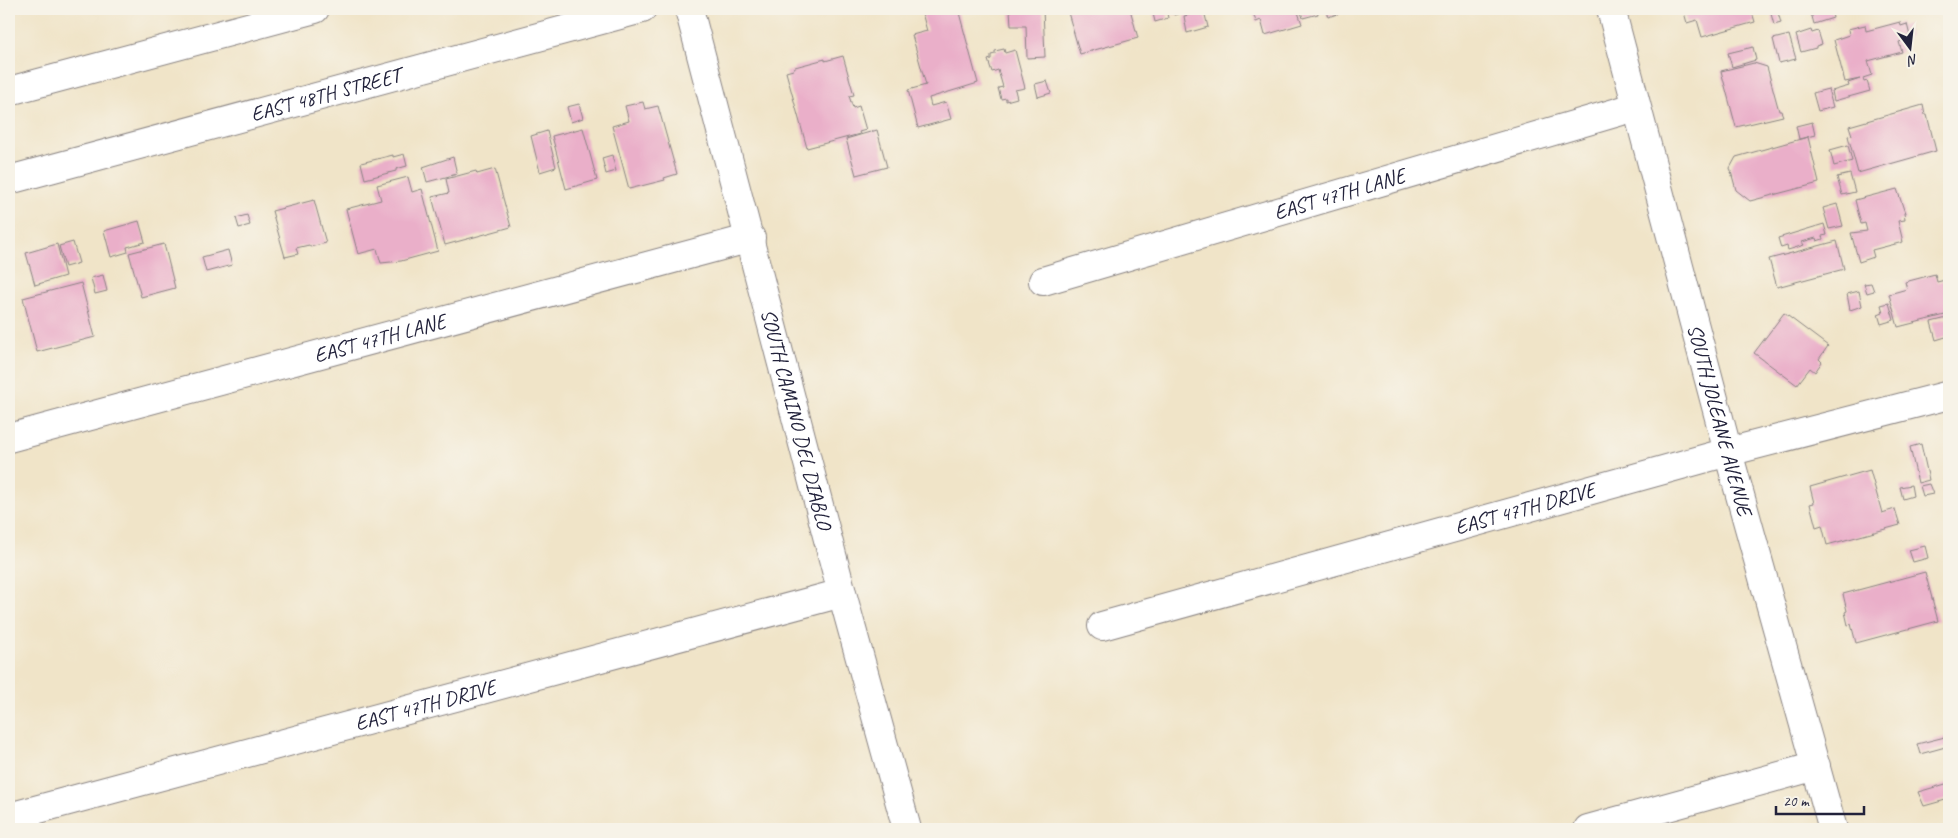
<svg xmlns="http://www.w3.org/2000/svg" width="1958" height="838" font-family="Caveat,sans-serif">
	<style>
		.building { fill: #eaafc9 }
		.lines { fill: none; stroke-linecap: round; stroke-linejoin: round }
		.street-casing { stroke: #898382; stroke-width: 30 }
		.secondary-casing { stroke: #898382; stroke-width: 30 }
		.street { stroke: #fff; stroke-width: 28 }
		.secondary { stroke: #fff; stroke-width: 28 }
		.labels { text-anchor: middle; stroke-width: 4; stroke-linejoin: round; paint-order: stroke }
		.street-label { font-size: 21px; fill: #22223b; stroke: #f7f3e8 }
	</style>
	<rect width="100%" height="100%" fill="#f7f3e8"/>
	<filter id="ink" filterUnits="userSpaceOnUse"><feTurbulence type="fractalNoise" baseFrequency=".02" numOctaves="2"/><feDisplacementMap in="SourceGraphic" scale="10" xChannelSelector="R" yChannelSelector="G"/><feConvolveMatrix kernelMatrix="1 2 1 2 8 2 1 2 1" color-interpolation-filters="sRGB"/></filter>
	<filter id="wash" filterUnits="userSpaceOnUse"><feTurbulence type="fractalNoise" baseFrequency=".0096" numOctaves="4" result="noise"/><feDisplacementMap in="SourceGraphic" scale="20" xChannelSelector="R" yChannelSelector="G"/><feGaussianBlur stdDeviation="1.12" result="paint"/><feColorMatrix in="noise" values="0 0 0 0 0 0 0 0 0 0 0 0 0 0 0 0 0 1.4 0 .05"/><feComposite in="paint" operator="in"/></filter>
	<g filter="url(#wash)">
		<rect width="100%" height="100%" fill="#f0e4c8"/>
		<g id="blocks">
			<!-- building -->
			<path class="building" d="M 921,9 L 958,9 L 978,83 L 929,98 L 931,106 L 946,102 L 951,119 L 918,128 L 908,90 L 926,85 L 912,35 L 927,31 Z
				M 1010,9 L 1043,9 L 1045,57 L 1027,58 L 1026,26 L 1011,26 Z
				M 1067,9 L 1130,9 L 1138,38 L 1080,54 Z
				M 1152,9 L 1166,9 L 1168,18 L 1155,22 Z
				M 1168,9 L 1184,9 L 1185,12 L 1174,15 L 1173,12 L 1170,13 Z
				M 1252,9 L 1297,9 L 1302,24 L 1265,35 L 1261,20 L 1256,22 Z
				M 1300,9 L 1317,9 L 1318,14 L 1303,18 Z
				M 1325,9 L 1353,9 L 1328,17 Z
				M 1683,9 L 1751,9 L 1755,22 L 1702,37 L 1697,20 L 1687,23 Z
				M 1777,9 L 1781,23 L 1774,25 L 1770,10 Z
				M 1810,9 L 1831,9 L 1833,18 L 1814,24 Z
				M 1204,11 L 1208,27 L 1187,33 L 1184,16 Z
				M 1900,22 L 1901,26 L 1907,24 L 1910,36 L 1906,37 L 1907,39 L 1899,42 L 1902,52 L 1868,61 L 1872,75 L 1863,78 L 1864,82 L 1867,81 L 1870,91 L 1834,101 L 1832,91 L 1849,86 L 1848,83 L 1860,79 L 1845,82 L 1834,40 L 1849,35 L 1848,29 L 1865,25 L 1866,31 Z
				M 1811,30 L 1812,33 L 1818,31 L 1822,44 L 1816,46 L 1816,48 L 1801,52 L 1796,35 Z
				M 1789,35 L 1796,59 L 1779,63 L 1773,39 Z
				M 1753,47 L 1756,60 L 1732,67 L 1728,53 Z
				M 1004,49 L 1005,53 L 1015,50 L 1025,88 L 1015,90 L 1017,98 L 1006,101 L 1006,98 L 1001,99 L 998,88 L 1003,87 L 998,70 L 992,72 L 988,60 L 991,59 L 991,55 L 995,54 L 995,51 Z
				M 843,56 L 854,95 L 849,96 L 853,108 L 859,106 L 866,130 L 859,132 L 860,134 L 807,148 L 786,72 L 793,70 L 795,67 L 825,59 L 825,61 Z
				M 1754,63 L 1767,67 L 1779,111 L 1781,111 L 1783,116 L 1736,127 L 1721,71 Z
				M 1047,81 L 1051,93 L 1038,97 L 1035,84 Z
				M 1828,89 L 1833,107 L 1818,111 L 1813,93 Z
				M 643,102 L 645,109 L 658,106 L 677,174 L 664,178 L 665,180 L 629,189 L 612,126 L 629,121 L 625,106 Z
				M 579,104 L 583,118 L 571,122 L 567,107 Z
				M 1923,105 L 1925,115 L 1927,115 L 1936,151 L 1858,173 L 1848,136 L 1852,135 L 1849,126 Z
				M 1812,122 L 1815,135 L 1799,139 L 1796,126 Z
				M 583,128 L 597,180 L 566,189 L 552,136 Z
				M 877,130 L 887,167 L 856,175 L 846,139 Z
				M 547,131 L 556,167 L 540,172 L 531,136 Z
				M 1808,137 L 1819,183 L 1750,201 L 1736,190 L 1730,168 L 1736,157 Z
				M 1848,145 L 1852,161 L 1834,166 L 1830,150 Z
				M 404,154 L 407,166 L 396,169 L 396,171 L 365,179 L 361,163 L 393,155 L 393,157 Z
				M 612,155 L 616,171 L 606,174 L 602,158 Z
				M 453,157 L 457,174 L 427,182 L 423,167 Z
				M 495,169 L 511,227 L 445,245 L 432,197 L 449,193 L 446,179 L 476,171 L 477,174 Z
				M 1850,174 L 1855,192 L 1842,195 L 1837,177 Z
				M 408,177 L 412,192 L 422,189 L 438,251 L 401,261 L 381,263 L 377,249 L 358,254 L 346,209 L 381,200 L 377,185 Z
				M 1897,189 L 1905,213 L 1904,213 L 1905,220 L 1898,221 L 1903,242 L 1872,250 L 1874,257 L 1859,262 L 1851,233 L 1867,231 L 1865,223 L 1861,224 L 1855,200 Z
				M 314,200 L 326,243 L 310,247 L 309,245 L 296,248 L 298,254 L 285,257 L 272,211 Z
				M 1837,204 L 1843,226 L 1829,229 L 1823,208 Z
				M 247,215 L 250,225 L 239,228 L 236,218 Z
				M 139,221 L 145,242 L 127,247 L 128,252 L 111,257 L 104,231 Z
				M 1824,224 L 1827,235 L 1822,236 L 1823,239 L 1817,241 L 1816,238 L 1802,242 L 1804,245 L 1788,250 L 1787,246 L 1781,248 L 1778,238 Z
				M 1837,241 L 1844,269 L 1777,287 L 1769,259 Z
				M 73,242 L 79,263 L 65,267 L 59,246 Z
				M 57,244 L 65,276 L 35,285 L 26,253 Z
				M 164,244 L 175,288 L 141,297 L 129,253 Z
				M 228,250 L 232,265 L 206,272 L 202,257 Z
				M 1935,274 L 1937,282 L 1949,279 L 1949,314 L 1898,327 L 1889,294 L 1907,289 L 1905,282 Z
				M 103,275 L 107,291 L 95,294 L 91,278 Z
				M 81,283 L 95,337 L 37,352 L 23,298 Z
				M 1871,283 L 1874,291 L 1867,293 L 1864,284 Z
				M 1859,291 L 1862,306 L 1850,310 L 1847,294 Z
				M 1889,303 L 1894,320 L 1881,324 L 1878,314 L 1883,312 L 1881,305 Z
				M 1784,313 L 1828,346 L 1819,359 L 1822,362 L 1815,372 L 1810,368 L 1797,385 L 1754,353 Z
				M 1947,318 L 1949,336 L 1936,340 L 1931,322 Z
				M 1921,444 L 1929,480 L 1918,483 L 1910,447 Z
				M 1870,470 L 1882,513 L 1895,509 L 1900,525 L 1827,545 L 1822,525 L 1816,527 L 1810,504 L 1814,503 L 1810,487 Z
				M 1949,482 L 1949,505 L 1948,505 L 1944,483 Z
				M 1929,484 L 1933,494 L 1923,496 L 1920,486 Z
				M 1911,485 L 1913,496 L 1903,499 L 1900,487 Z
				M 1925,546 L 1928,558 L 1913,562 L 1909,550 Z
				M 1925,572 L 1938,621 L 1856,643 L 1851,624 L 1848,625 L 1845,612 L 1847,611 L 1843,594 Z
				M 1949,736 L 1949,746 L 1920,754 L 1917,744 Z
				M 1949,783 L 1949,799 L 1924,806 L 1918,792 Z"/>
		</g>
	</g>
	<g filter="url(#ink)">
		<use href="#blocks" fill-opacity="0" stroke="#898382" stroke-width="1"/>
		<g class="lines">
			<!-- street casing -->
			<g class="street-casing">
				<g id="street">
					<path id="s1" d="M 689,9 L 842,593 L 907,829"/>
					<path id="s2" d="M 1611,9 L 1728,452 L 1833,829"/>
					<path d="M 9,91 L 315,9"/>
					<path id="s3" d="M 1043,281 L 1635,107"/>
					<path id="s4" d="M 9,438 L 751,238"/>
					<path id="s5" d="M 1102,626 L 1728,452 L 1949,395"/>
					<path id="s6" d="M 9,817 L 842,593"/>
					<path d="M 1588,829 L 1816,766"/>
				</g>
			</g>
			<!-- secondary casing -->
			<g class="secondary-casing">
				<g id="secondary">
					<path id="s7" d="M 9,180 L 642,9"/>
				</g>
			</g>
			<!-- street -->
			<use href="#street" class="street"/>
			<!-- secondary -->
			<use href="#secondary" class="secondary"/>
		</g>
	</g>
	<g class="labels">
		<!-- street labels -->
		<g class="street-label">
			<text dy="7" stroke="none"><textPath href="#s7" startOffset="328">EAST 48TH STREET</textPath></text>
			<text dy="7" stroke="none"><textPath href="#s3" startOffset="309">EAST 47TH LANE</textPath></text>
			<text dy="7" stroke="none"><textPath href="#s4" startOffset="384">EAST 47TH LANE</textPath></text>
			<text dy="7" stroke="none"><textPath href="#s1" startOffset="424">SOUTH CAMINO DEL DIABLO</textPath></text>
			<text dy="7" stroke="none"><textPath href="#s2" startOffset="425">SOUTH JOLEANE AVENUE</textPath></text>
			<text dy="7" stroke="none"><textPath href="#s5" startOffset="439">EAST 47TH DRIVE</textPath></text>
			<text dy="7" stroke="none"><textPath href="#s6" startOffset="431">EAST 47TH DRIVE</textPath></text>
		</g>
	</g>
	<!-- margin -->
	<rect width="1958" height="838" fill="none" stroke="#f7f3e8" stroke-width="30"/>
	<!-- north arrow -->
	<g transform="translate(1910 48) rotate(165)" stroke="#f7f3e8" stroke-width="4" paint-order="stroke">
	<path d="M0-4L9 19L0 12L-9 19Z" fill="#22223b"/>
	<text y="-8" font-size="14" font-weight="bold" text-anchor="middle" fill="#22223b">N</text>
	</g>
	<!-- scale -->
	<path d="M1776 806v8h88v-8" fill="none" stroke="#22223b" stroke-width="2.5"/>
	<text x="1783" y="806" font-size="15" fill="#22223b" stroke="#f7f3e8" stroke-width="4" paint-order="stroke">20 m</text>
</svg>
